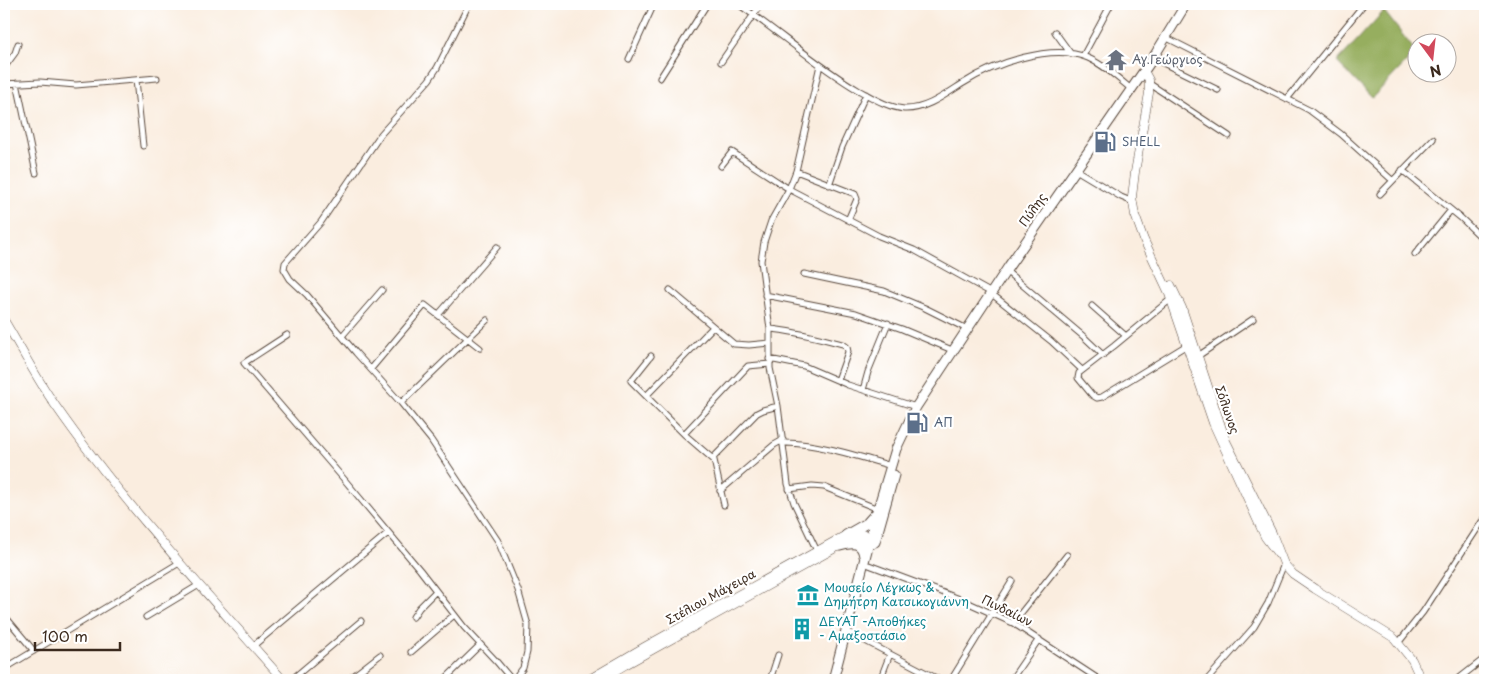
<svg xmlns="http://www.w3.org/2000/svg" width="1489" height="684" font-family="'Playpen Sans',sans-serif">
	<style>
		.forest { fill: #96ae5f; stroke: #686c3e }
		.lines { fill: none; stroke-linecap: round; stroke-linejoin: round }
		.street-casing { stroke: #58473b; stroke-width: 7 }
		.secondary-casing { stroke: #58473b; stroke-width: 9 }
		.primary-casing { stroke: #58473b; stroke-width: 11 }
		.street { stroke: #fff; stroke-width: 5 }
		.secondary { stroke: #fff; stroke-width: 8 }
		.primary { stroke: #fff; stroke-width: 9 }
		.labels { text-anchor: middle; stroke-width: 4.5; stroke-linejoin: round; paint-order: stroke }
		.worship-label { font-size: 12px; fill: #5b616d; stroke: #fff; text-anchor: start }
		.service-label { font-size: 12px; fill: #4e5e75; stroke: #fff; text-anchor: start }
		.street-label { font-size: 12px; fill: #3b2a1e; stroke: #fff }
		.culture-label { font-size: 12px; fill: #0d838f; stroke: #fff; text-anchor: start }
	</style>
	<rect width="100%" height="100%" fill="#fff"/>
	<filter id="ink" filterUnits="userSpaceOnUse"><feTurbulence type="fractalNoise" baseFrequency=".02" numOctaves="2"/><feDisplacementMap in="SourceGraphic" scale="10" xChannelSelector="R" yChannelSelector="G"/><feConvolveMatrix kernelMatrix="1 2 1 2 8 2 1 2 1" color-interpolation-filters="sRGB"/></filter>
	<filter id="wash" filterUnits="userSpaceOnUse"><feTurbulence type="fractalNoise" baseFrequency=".0096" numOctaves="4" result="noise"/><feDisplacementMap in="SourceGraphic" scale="20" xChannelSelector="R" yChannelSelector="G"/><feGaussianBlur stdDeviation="1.12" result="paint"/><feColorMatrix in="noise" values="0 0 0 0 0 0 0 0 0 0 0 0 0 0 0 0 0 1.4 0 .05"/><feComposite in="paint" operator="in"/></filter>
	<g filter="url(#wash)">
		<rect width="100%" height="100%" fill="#faeddf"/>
		<!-- forest -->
		<path class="forest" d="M 1384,11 L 1416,52 L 1372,98 L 1337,62 Z"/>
	</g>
	<g filter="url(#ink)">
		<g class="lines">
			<!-- street casing -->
			<g class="street-casing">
				<path id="street" d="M 469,4 L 437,68 L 429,80 L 381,134 L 321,222 L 285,263 L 284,269 L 290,279 L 307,295 L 356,353 L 401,403 L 431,440 L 498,541 L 518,590 L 528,625 L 527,652 L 523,668 L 514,680
					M 738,4 C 779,32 816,65 858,90 C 873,98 887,107 904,109 C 925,110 945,95 962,84 C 993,64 1052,42 1088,58 C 1104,65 1118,78 1131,89
					M 1055,32 L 1071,54
					M 1167,38 L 1309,110 L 1341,134 L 1392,180
					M 1083,56 L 1111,4
					M 1153,58 L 1218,90
					M 629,59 L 654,4
					M 721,62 L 761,4
					M 4,68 L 15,53 L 18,44
					M 660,78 L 707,4
					M 136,80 L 143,146
					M 17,83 L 36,173
					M 4,84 L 40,82 L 76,85 L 157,78
					M 1150,84 L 1229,136
					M 1287,99 L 1364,4
					M 721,166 L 732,152 L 789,189 L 879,236 L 914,250 L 988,291 L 1051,341 L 1082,370
					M 1076,170 L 1121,197 L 1133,202
					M 1402,170 L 1461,218 L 1485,241
					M 796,171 L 855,194 L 857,199 L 848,220
					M 829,185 L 842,147 L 866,94
					M 1380,194 L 1433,139
					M 1415,254 L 1451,210
					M 1006,271 L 1083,336 L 1103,355
					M 804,274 L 884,291 L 925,308 L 967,329
					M 670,290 L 734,344 L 749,345 L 770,343
					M 765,295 L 856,313 L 902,329 L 952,350
					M 1171,299 L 1114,346 L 1079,373 L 1078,378 L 1092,395 L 1097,398 L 1102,397 L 1187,345
					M 1092,306 L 1126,336
					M 438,315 L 497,247
					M 770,329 C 795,331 819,338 843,344 L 847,347 L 848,352 L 838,380
					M 287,335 L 244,363 L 343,478 L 420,570 L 464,627 L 496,661 L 512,680
					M 342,336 L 382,290
					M 651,356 L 631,381 L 684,434 L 714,460 L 724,505
					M 1198,356 L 1253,319
					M 769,359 L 804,366 L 848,385 L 916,407
					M 371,369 L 425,305 L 480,348
					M 863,390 L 868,372 L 888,323
					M 646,396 L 713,327
					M 401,403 L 487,320
					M 684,434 L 748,366 L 770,364
					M 783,443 C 814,442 861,457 891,466
					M 713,458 L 757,413 L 763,410 L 778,406
					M 789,489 L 812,486 L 824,487 L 878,509
					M 720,491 L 774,445 L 783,440
					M 817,551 L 794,503 L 788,484 L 778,406 L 770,368 L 770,329 L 761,261 L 764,242 L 771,221 L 789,189 L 796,171 L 820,65
					M 869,565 L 960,599 L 1013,623 L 1100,680
					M 4,615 L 34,651
					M 146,617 L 199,585
					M 413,617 L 419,608 L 436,591
					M 1013,623 L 1067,555
					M 846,631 L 940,680
					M 1399,642 L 1423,612 L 1485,517
					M 253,646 L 388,533
					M 411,652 L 454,615
					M 4,669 L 179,563
					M 291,680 L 361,621
					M 348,680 L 380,655
					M 444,680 L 480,645
					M 770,680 L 778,655
					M 880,680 L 890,654
					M 951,680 L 1012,581
					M 1011,680 L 1039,639
					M 1207,680 L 1254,627 L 1268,603 L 1284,564
					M 1457,680 L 1485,658"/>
			</g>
			<!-- secondary casing -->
			<g class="secondary-casing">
				<path id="secondary" d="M 1144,71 L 1149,80 L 1149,93 L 1135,172 L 1132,197 L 1135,215 L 1144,240 L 1168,291 L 1213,423 L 1265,537 L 1278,554
					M 1171,285 L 1182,308 L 1226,441 L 1272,533 L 1284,564 L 1293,574 L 1315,589 L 1394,638 L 1412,660 L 1421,680
					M 4,320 C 21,348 36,378 55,405 C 123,503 205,591 283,680
					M 588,680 L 646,646 L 846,535 L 859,533 L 874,538
					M 600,680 L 625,665 L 848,541 L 856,539 L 873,544"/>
			</g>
			<!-- primary casing -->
			<g class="primary-casing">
				<path id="primary" d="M 846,535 L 867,523 L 875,514
					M 875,542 L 894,475
					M 840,546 C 853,542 862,542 864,556
					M 833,680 L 877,512 L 896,449 L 916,407 L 1009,266 L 1153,58 L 1186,4"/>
			</g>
			<!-- street -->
			<use href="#street" class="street"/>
			<!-- secondary -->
			<use href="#secondary" class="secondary"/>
			<!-- primary -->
			<use href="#primary" class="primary"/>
		</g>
	</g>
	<!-- icons -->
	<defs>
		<g id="temple-bare" transform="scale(1.725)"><path d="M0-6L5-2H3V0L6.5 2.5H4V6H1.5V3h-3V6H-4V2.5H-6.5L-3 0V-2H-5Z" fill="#6b7280" stroke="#fff" stroke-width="2.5" paint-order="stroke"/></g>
		<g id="fuel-bare" transform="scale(1.725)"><path d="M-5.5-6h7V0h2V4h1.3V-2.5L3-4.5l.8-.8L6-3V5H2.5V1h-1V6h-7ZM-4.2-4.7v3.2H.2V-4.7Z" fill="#5c6f8a" stroke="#fff" stroke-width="2.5" paint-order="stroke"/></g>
		<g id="museum-bare" transform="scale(1.725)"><path d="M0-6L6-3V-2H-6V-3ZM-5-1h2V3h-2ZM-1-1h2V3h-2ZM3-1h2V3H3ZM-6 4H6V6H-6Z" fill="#0f9aa8" stroke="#fff" stroke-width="2.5" paint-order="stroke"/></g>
		<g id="building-bare" transform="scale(1.725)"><path d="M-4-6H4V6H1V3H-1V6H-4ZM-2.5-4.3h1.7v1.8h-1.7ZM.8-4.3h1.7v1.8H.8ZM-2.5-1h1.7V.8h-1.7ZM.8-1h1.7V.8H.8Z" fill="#0f9aa8" stroke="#fff" stroke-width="2.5" paint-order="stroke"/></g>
	</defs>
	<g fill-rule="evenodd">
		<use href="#temple-bare" x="1116" y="60"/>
		<use href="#fuel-bare" x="1105" y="142"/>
		<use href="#fuel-bare" x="917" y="423"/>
		<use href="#museum-bare" x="808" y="595"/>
		<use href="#building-bare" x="802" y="629"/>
	</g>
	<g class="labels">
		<!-- worship labels -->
		<g class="worship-label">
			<text x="1132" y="64">Αγ.Γεώργιος</text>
		</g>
		<!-- service labels -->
		<g class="service-label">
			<text x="1122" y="146">SHELL</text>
			<text x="934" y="427">ΑΠ</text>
		</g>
		<!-- street labels -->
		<g class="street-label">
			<text transform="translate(1033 210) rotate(-55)" y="4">Πύλης</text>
			<text transform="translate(1227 410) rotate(71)" y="4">Σόλωνος</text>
			<text transform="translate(711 597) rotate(-29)" y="4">Στέλιου Μάγειρα</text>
			<text transform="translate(1007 611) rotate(26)" y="4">Πινδαίων</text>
		</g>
		<!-- culture labels -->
		<g class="culture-label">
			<text x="824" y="592">Μουσείο Λέγκως &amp;<tspan x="824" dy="14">Δημήτρη Κατσικογιάννη</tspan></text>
			<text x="819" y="626">ΔΕΥΑΤ -Αποθήκες<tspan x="819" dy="14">- Αμαξοστάσιο</tspan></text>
		</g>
	</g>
	<!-- margin -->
	<rect width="1489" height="684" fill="none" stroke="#fff" stroke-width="20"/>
	<!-- north arrow -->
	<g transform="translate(1432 58) rotate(165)"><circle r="24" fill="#ffffff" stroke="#b1aaa5"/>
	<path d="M0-4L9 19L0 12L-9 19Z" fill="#d1495b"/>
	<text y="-8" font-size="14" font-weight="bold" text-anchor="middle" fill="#3b2a1e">N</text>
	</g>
	<!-- scale -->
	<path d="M35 642v8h85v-8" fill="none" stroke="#3b2a1e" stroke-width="2.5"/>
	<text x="42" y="642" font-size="15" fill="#3b2a1e" stroke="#ffffff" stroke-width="4" paint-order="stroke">100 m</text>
</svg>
